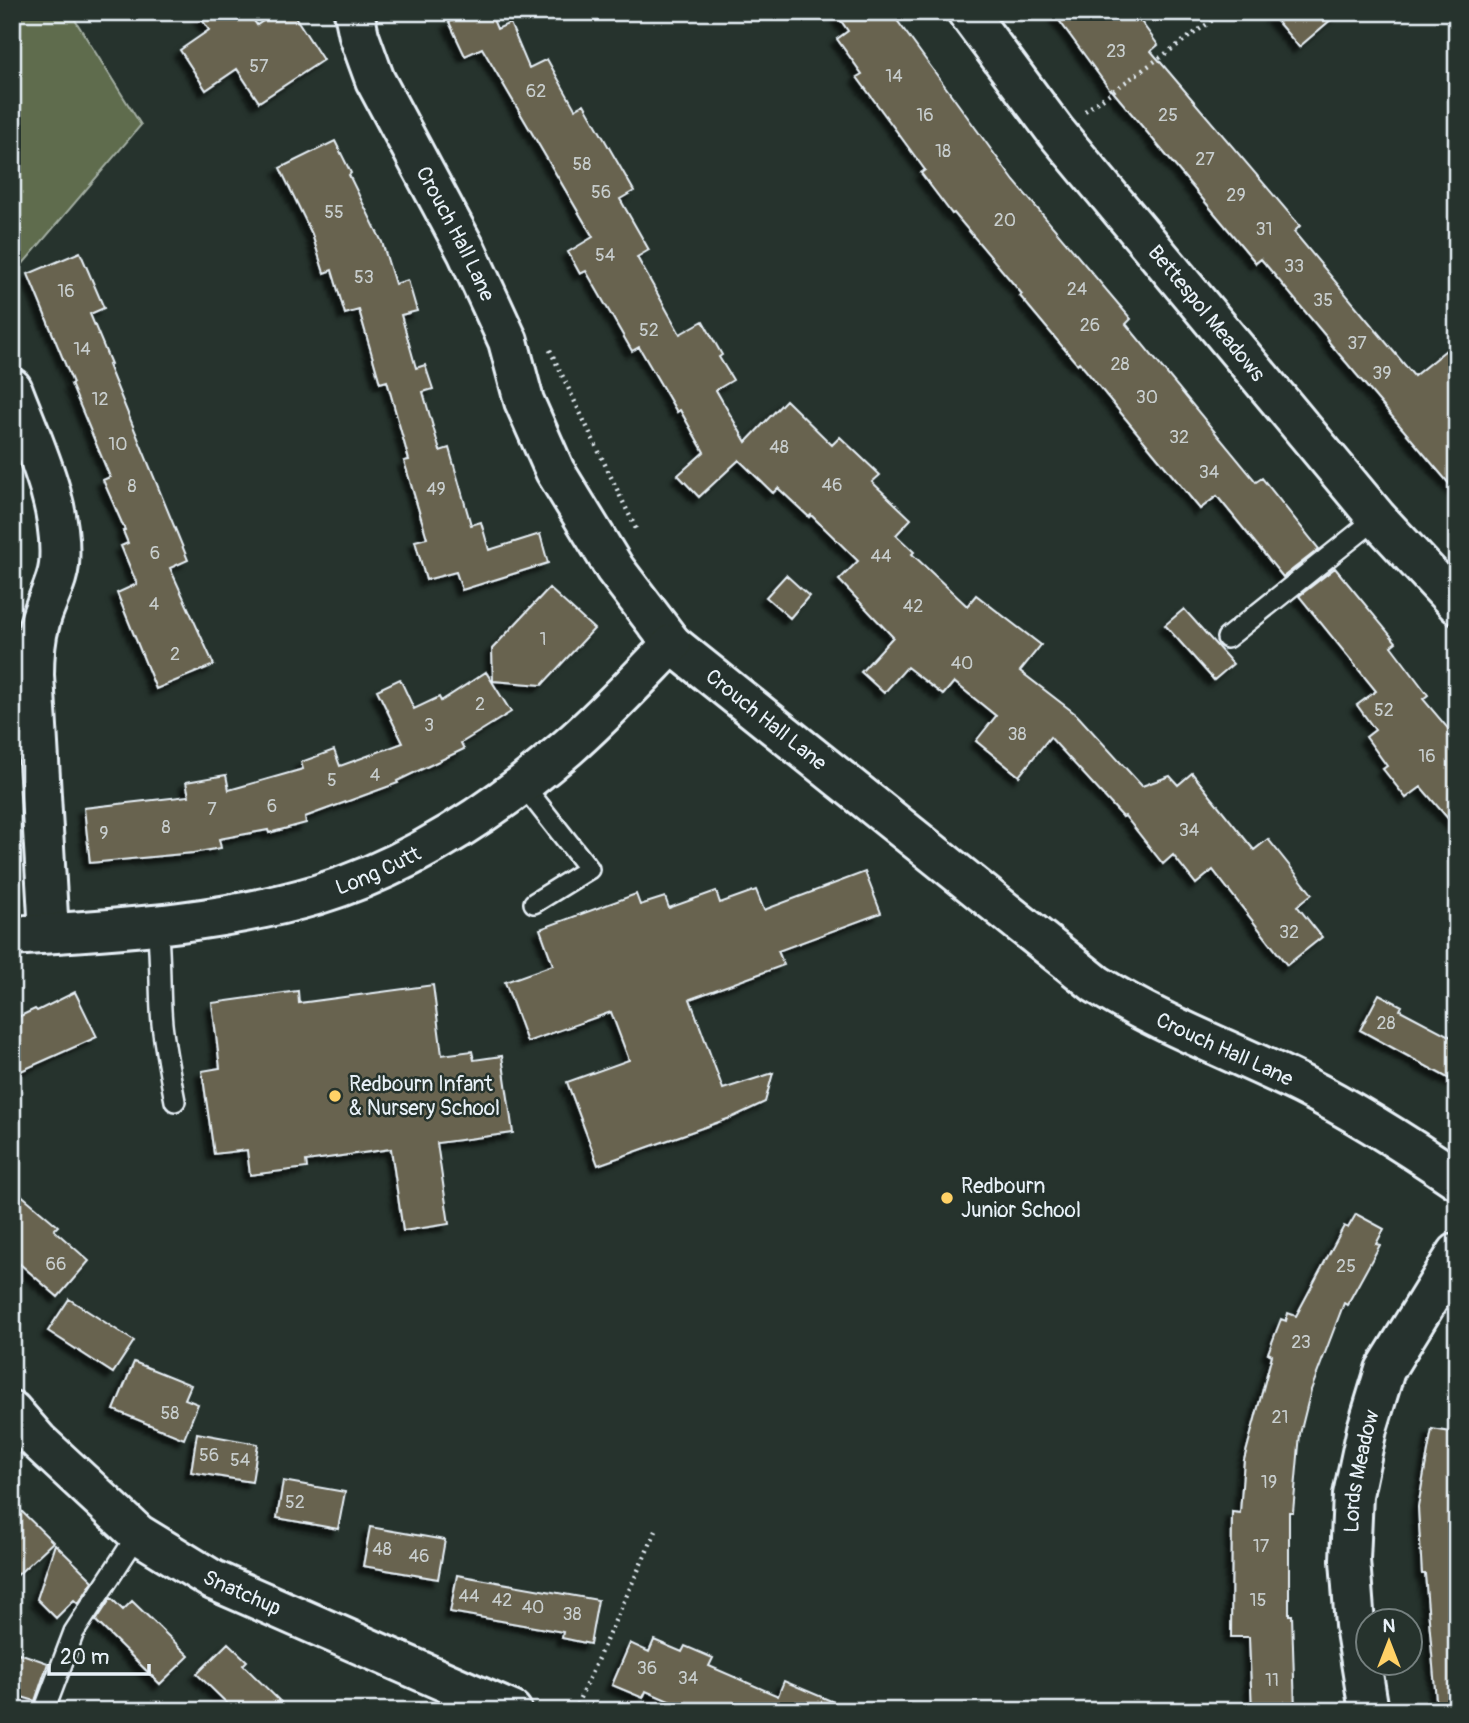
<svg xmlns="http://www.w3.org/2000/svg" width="1469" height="1723" font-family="Pangolin,sans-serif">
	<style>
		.green { fill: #5e6c4e; stroke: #a3aea3; stroke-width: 2 }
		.building { fill: #676350; stroke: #e8f1f8; stroke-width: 2; filter: url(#shadow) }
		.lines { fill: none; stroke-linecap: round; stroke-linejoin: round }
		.service-casing { stroke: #e8f1f8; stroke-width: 24 }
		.minor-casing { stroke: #e8f1f8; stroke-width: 44 }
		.path { stroke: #e8f1f8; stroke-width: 4.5; stroke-dasharray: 2 5; stroke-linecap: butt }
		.service { stroke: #26332d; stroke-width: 19 }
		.minor { stroke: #26332d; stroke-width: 38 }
		.poi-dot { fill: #ffd166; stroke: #26332d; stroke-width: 2.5 }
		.labels { text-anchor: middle; stroke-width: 5; stroke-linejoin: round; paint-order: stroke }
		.number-label { font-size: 18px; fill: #c8cece }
		.street-label { font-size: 21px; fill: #e8f1f8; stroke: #26332d }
		.poi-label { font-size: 21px; fill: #e8f1f8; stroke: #26332d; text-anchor: start }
	</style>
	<defs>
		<filter id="shadow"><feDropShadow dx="-6" dy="6" stdDeviation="2" flood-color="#0009"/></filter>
	</defs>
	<rect width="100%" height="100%" fill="#26332d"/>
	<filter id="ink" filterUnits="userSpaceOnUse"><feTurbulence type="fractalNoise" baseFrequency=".0143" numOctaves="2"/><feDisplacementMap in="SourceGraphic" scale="14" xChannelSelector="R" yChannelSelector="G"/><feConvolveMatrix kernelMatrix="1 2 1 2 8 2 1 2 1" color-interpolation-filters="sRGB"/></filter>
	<g filter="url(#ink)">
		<!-- green -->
		<path class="green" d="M 12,12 L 70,12 L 141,125 L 16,272 L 12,267 Z"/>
		<!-- building -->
		<path class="building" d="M 197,12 L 248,12 L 257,25 L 276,12 L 292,12 L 323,60 L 259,102 L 237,69 L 206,90 L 180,50 L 209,30 Z
			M 473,12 L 490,12 L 497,29 L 510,23 L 529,68 L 547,59 L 575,109 L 584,104 L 634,191 L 620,199 L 649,250 L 637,257 L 680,334 L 703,321 L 722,355 L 719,357 L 733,380 L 716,390 L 746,442 L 786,400 L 832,445 L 840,437 L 880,475 L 872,482 L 911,519 L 896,535 L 914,552 L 912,554 L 967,606 L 976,595 L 1041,645 L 1020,671 L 1077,715 L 1142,786 L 1170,776 L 1178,785 L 1192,773 L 1254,850 L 1268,839 L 1312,894 L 1297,906 L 1322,937 L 1287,965 L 1213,870 L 1196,884 L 1173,855 L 1163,864 L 1125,816 L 1123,817 L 1050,737 L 1019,776 L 976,741 L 996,716 L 954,682 L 943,695 L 907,667 L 884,693 L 861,672 L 893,637 L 839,580 L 858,561 L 811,515 L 809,517 L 778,488 L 773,493 L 739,460 L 699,497 L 678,475 L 704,452 L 680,410 L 677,412 L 639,347 L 632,351 L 586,271 L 580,274 L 568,252 L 593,237 L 482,48 L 465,56 L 449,22 Z
			M 835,12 L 891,12 L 1014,181 L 1131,319 L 1126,324 L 1256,482 L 1262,478 L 1319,549 L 1283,577 L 1217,496 L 1200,509 L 1079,362 L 1077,364 L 1020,296 L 1022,294 L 954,213 L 952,214 L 921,173 L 925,170 L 857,77 L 862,74 L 837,39 L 848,31 Z
			M 1053,12 L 1134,12 L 1158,45 L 1151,51 L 1300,226 L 1294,232 L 1414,376 L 1457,341 L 1457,493 L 1328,341 L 1329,340 L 1261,259 L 1256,263 L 1111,89 L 1110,90 Z
			M 1269,12 L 1340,12 L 1299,47 Z
			M 335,141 L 351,173 L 349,175 L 382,242 L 395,284 L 408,280 L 417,311 L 401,315 L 416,368 L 425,365 L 433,389 L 423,392 L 440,451 L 449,448 L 471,525 L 481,522 L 489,550 L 540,534 L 548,563 L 462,590 L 456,572 L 426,580 L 415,541 L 427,538 L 404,461 L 409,460 L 387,381 L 380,383 L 359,310 L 345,314 L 332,270 L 324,273 L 312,234 L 280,168 Z
			M 80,252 L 104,308 L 90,314 L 111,364 L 108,365 L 188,560 L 170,568 L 214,665 L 156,689 L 117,593 L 137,584 L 121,546 L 128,543 L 123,531 L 125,530 L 103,480 L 110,477 L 71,384 L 73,383 L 28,274 Z
			M 1335,568 L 1396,642 L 1391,646 L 1428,695 L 1423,699 L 1457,739 L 1457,829 L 1421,787 L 1406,798 L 1383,769 L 1387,766 L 1366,737 L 1375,730 L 1357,705 L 1376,691 L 1299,596 Z
			M 786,575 L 809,596 L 790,618 L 766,597 Z
			M 549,588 L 594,629 L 542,685 L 493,681 L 492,649 Z
			M 1184,609 L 1233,664 L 1214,680 L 1165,625 Z
			M 486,672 L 511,712 L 461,743 L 464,749 L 397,781 L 398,783 L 305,817 L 306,823 L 269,833 L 268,830 L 219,839 L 221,848 L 193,853 L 90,863 L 84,808 L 189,796 L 186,782 L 226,775 L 229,790 L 303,769 L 301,762 L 334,750 L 340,766 L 403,743 L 377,690 L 400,679 L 414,709 L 439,697 L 441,701 Z
			M 865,872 L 881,913 L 778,951 L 784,965 L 690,999 L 723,1089 L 773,1073 L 765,1102 L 733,1117 L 598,1165 L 567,1082 L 629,1060 L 611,1012 L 527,1042 L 505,982 L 553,965 L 540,929 L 636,894 L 640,905 L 665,897 L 669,908 L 716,891 L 720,903 L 756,890 L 764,910 Z
			M 433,985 L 442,1055 L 472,1051 L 474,1060 L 502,1056 L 513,1133 L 437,1143 L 449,1224 L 403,1231 L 391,1149 L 306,1161 L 307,1168 L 250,1175 L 247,1150 L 214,1154 L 202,1071 L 220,1068 L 212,1003 L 298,991 L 299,1003 Z
			M 75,992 L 97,1037 L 12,1075 L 12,1020 L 35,1009 L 37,1011 Z
			M 1379,994 L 1402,1006 L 1400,1010 L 1457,1040 L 1457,1083 L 1360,1030 Z
			M 12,1187 L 58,1226 L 54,1230 L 89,1261 L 58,1297 L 12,1257 Z
			M 1356,1214 L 1384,1229 L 1376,1244 L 1380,1245 L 1347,1305 L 1344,1303 L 1311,1390 L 1300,1434 L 1293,1512 L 1289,1512 L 1289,1615 L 1292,1615 L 1295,1711 L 1252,1711 L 1249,1637 L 1231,1637 L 1232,1512 L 1240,1513 L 1244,1460 L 1272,1355 L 1268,1353 L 1281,1319 L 1286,1321 L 1288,1313 L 1296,1316 L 1344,1226 L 1348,1228 Z
			M 69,1299 L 134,1341 L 113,1373 L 48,1331 Z
			M 134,1362 L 191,1385 L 185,1399 L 198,1404 L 184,1439 L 114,1410 Z
			M 1432,1429 L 1457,1433 L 1457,1524 L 1451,1523 L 1457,1580 L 1457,1711 L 1437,1711 L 1425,1574 L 1422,1574 L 1418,1507 Z
			M 197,1433 L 258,1444 L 252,1482 L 191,1472 Z
			M 283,1481 L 345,1492 L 338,1529 L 277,1518 Z
			M 12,1502 L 53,1542 L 12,1580 Z
			M 370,1527 L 445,1540 L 438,1579 L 363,1566 Z
			M 55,1544 L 93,1581 L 78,1604 L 74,1600 L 56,1618 L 37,1599 Z
			M 457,1575 L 598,1600 L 590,1644 L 562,1638 L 563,1632 L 450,1612 Z
			M 111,1598 L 123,1610 L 132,1601 L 189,1656 L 160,1684 L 96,1621 Z
			M 654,1640 L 682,1652 L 685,1646 L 713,1658 L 709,1666 L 778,1696 L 784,1681 L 855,1711 L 692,1711 L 646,1691 L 643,1698 L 612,1685 L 630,1643 L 649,1652 Z
			M 228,1643 L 247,1661 L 243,1665 L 290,1711 L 235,1711 L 197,1674 Z
			M 19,1653 L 48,1663 L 35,1701 L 12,1694 L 12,1674 Z"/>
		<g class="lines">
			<!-- service casing -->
			<g class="service-casing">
				<path id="service" d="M 1227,638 L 1377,518
					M 523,785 L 589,869 L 534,903
					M 157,925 C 161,958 159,992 162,1024 C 165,1050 170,1075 175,1101
					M 44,1711 L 74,1632 L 138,1534"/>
			</g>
			<!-- minor casing -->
			<g class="minor-casing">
				<g id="minor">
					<path id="s1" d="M 354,12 L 359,36 L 375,80 L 467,252 L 508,341 L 524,401 L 555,471 L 615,569 L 672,644 L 1096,984 C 1161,1025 1233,1051 1302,1085 C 1356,1112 1407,1145 1457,1179"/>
					<path id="s2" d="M 967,12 L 1056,132 L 1377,518 L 1457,604"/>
					<path d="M 12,388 C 33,444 64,504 59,565 C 57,585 45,602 40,622 C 35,639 34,657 34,675 L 49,933"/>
					<path id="s3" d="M 12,936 C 114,929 218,924 316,895 C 409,867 494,811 567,748 C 604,716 638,679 672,644"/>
					<path id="s4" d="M 12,1411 L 38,1441 L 138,1534 L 213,1580 L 512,1711"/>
					<path id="s5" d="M 1369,1711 L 1355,1625 L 1350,1560 L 1353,1495 L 1367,1429 L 1385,1370 L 1457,1253"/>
				</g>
			</g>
			<!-- path -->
			<path class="path" d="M 1085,111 L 1224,12
				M 550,350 L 637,531
				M 574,1711 L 656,1531"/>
			<!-- service -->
			<use href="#service" class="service"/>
			<!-- minor -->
			<use href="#minor" class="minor"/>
		</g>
	</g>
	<!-- markers -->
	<g class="poi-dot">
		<circle cx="335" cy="1096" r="7"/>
		<circle cx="947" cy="1198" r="7"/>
	</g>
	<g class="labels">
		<!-- number labels -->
		<g class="number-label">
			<text x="1116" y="57">23</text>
			<text x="259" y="72">57</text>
			<text x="894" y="82">14</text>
			<text x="536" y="97">62</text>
			<text x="925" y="121">16</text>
			<text x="1168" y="121">25</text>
			<text x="943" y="157">18</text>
			<text x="1205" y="165">27</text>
			<text x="582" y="170">58</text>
			<text x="601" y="198">56</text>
			<text x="1236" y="201">29</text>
			<text x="334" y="218">55</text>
			<text x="1005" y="226">20</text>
			<text x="1264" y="235">31</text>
			<text x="605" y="261">54</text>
			<text x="1294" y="272">33</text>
			<text x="364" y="283">53</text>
			<text x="1077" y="295">24</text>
			<text x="66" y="297">16</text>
			<text x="1323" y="306">35</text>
			<text x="1090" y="331">26</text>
			<text x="649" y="336">52</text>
			<text x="1357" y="349">37</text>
			<text x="82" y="355">14</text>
			<text x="1120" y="370">28</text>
			<text x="1382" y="379">39</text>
			<text x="1147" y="403">30</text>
			<text x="100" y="405">12</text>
			<text x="1179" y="443">32</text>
			<text x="118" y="450">10</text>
			<text x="779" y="453">48</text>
			<text x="1209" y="478">34</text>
			<text x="832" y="491">46</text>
			<text x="132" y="492">8</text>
			<text x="436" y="495">49</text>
			<text x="155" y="559">6</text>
			<text x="881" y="562">44</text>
			<text x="154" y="610">4</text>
			<text x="913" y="612">42</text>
			<text x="543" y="645">1</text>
			<text x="175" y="660">2</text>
			<text x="962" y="669">40</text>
			<text x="480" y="710">2</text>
			<text x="1384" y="716">52</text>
			<text x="429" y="731">3</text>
			<text x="1017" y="740">38</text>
			<text x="1427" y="762">16</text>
			<text x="375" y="781">4</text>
			<text x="332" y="786">5</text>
			<text x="272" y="812">6</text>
			<text x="212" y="815">7</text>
			<text x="166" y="833">8</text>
			<text x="1189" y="836">34</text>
			<text x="104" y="839">9</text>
			<text x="1289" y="938">32</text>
			<text x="1386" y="1029">28</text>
			<text x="56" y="1270">66</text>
			<text x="1346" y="1272">25</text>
			<text x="1301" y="1348">23</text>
			<text x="170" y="1419">58</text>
			<text x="1280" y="1423">21</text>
			<text x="209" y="1461">56</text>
			<text x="240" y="1466">54</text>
			<text x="1269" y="1488">19</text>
			<text x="295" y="1508">52</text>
			<text x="1261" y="1552">17</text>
			<text x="382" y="1555">48</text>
			<text x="419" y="1562">46</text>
			<text x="469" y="1602">44</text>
			<text x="502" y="1606">42</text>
			<text x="1258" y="1606">15</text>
			<text x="533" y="1613">40</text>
			<text x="572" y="1620">38</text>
			<text x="647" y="1674">36</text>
			<text x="688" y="1684">34</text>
			<text x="1272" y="1686">11</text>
		</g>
		<!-- street labels -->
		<g class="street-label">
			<text dy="7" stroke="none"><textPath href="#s1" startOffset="245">Crouch Hall Lane</textPath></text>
			<text dy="7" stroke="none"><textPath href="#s2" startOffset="385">Bettespol Meadows</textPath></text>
			<text dy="7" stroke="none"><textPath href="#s1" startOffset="833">Crouch Hall Lane</textPath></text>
			<text dy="7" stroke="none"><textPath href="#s3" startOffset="374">Long Cutt</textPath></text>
			<text dy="7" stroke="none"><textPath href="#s1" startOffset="1400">Crouch Hall Lane</textPath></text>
			<text dy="7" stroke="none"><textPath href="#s5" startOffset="242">Lords Meadow</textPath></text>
			<text dy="7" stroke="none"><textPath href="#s4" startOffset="296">Snatchup</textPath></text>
		</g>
		<!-- poi labels -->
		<g class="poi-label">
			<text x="349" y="1091">Redbourn Infant<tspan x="349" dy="24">&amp; Nursery School</tspan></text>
			<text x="961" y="1193">Redbourn<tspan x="961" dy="24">Junior School</tspan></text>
		</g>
	</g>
	<!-- margin -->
	<rect width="1469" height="1723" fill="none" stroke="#26332d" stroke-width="42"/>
	<rect x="21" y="21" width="1427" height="1681" fill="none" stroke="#e8f1f8" stroke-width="2.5" filter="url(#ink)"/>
	<!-- north arrow -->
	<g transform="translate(1389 1642)"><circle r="33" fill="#26332d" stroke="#747f7e" stroke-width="2"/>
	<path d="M0-5L12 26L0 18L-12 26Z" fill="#ffd166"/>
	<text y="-10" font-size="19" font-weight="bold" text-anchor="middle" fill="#e8f1f8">N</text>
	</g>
	<!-- scale -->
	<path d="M49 1664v10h100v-10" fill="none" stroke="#e8f1f8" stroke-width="3.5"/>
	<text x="60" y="1664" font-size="21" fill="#e8f1f8" stroke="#26332d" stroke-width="5" paint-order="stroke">20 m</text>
</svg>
